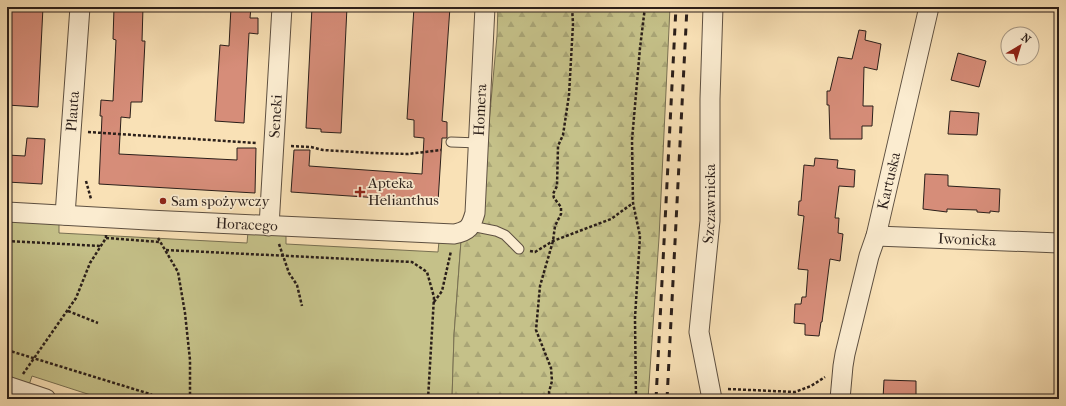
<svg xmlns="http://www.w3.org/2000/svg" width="1066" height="406" font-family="'IM FELL French Canon',serif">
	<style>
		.green { fill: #c5c189; stroke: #787052 }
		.forest { fill: url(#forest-firs); stroke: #787052 }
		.building { fill: #d68d79; stroke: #2b1f1a }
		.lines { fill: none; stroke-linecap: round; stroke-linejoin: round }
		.service-casing { stroke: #5e5041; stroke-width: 11 }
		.minor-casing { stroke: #5e5041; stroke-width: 21 }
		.path { stroke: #2b1f1a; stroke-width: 2.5; stroke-dasharray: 3 2; stroke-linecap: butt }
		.service { stroke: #fbecd0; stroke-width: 9 }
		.minor { stroke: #fbecd0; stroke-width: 19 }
		.rail { stroke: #2b1f1a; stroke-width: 3; stroke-dasharray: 7 7; stroke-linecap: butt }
		.poi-dot { fill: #8f2418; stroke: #fbecd0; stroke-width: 1.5 }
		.labels { text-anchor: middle; stroke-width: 3.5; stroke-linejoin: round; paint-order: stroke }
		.street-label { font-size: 15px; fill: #2b1f1a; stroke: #fbecd0 }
		.poi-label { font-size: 15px; fill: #2b1f1a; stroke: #fbecd0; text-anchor: start }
	</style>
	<defs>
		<pattern id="forest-firs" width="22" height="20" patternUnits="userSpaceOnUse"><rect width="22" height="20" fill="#c5c189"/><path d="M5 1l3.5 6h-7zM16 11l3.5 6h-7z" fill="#a9a576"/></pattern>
	</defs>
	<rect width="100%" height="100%" fill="#f9e1b6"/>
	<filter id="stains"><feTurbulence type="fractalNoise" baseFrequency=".005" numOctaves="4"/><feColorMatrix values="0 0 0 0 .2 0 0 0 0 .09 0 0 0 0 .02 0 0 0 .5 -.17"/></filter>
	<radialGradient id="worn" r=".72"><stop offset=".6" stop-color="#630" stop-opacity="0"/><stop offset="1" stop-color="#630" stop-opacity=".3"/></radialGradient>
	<!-- green -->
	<path class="green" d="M 7,220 L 59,222 L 59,233 L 247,243 L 248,232 L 286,234 L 286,244 L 438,252 L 439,241 L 461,241 L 454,335 L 452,399 L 103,399 L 32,376 L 28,388 L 7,381 Z"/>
	<!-- forest -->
	<path class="forest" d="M 498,7 L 670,7 L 659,238 L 648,399 L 452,399 L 454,335 L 461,241 L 480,221 L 497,36 Z"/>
	<!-- building -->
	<path class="building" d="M 9,7 L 43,7 L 38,107 L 7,105 L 7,44 Z
		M 118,7 L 143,7 L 142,41 L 145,41 L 142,102 L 131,102 L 130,118 L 121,117 L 119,154 L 237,160 L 237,148 L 256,148 L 255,193 L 99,184 L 102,116 L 100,116 L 101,100 L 113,101 L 116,40 L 113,39 L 114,8 Z
		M 231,7 L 251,7 L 250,18 L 258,18 L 258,34 L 249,33 L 244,123 L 215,121 L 220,45 L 229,46 Z
		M 312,7 L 347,7 L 341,133 L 321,132 L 321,129 L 306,128 Z
		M 414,7 L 450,7 L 442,121 L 447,122 L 447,138 L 442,138 L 438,202 L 291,192 L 294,150 L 310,150 L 309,166 L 422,174 L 424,138 L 414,137 L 414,120 L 407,119 Z
		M 859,30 L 866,31 L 865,40 L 881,44 L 877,70 L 864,67 L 863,106 L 873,106 L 872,126 L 862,126 L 862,139 L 830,139 L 829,105 L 827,105 L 827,91 L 830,91 L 838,57 L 852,59 Z
		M 958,53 L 986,61 L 979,87 L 951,80 Z
		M 950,111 L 979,113 L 977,135 L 948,134 Z
		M 27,138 L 45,139 L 42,184 L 7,182 L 7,155 L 25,156 Z
		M 815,158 L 838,160 L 837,168 L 855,170 L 854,187 L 839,186 L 835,218 L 839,218 L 838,233 L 843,234 L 840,261 L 830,259 L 822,322 L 821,322 L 819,336 L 805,335 L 805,324 L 794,323 L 795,304 L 801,304 L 802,297 L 806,297 L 808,270 L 798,269 L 804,216 L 798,215 L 799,201 L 801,201 L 804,165 L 814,166 Z
		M 925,174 L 948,175 L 948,186 L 1000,189 L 999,212 L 990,211 L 990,213 L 977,212 L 977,210 L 947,209 L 947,212 L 923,209 Z
		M 884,380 L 916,381 L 916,399 L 883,399 Z"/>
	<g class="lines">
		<!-- service casing -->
		<g class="service-casing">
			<path id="service" d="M 451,142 L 479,143
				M 471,226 L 496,231 L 505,235 L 519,249"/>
		</g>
		<!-- minor casing -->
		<g class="minor-casing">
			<g id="minor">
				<path id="s1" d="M 7,212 L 148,220 L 454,234 C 469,231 471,227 475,213 L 485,7"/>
				<path id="s2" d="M 65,215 L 80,7"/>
				<path id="s3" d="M 269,226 L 282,7"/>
				<path id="s4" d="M 876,236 L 1059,243"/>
				<path d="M 7,386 L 46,399"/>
				<path id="s5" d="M 712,399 L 699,332 L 710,221 L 710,99 L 713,7"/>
				<path id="s6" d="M 840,399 L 843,366 L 845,354 L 869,256 L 876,236 L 929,7"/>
			</g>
		</g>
		<!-- path -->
		<path class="path" d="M 88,132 L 256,143
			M 291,146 L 311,147 L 323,150 L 372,153 L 408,154 L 441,150
			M 86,181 L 91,199
			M 106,238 L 160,242
			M 158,238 L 178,272 L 185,313 L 190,360 L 190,399
			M 7,241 L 101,246
			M 279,244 L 289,273 L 297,285 L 302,306
			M 166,250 L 412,262 L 427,272 L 434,297 L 428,399
			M 530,251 L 535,252 L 553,241 L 611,219 L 633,203
			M 434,302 L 442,291 L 451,251
			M 68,311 L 98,323
			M 7,350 L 150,394 L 160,399
			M 23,374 L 76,298 L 90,263 L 106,238 L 106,235
			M 728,389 L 795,392 L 811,386 L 825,377
			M 550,399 L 549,392 L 552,381 L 551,368 L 536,330 L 540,286 L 553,241 L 555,226 L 561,214 L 561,207 L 554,198 L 553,194 L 557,186 L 558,146 L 563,135 L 569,95 L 573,24 L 572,7
			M 636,399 L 635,318 L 640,236 L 633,203 L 632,140 L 640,48 L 645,7"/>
		<!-- service -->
		<use href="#service" class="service"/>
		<!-- minor -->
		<use href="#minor" class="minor"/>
		<!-- rail -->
		<path class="rail" d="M 656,399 L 676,7
			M 667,399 L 687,7"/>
	</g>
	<!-- markers -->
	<g class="poi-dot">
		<path d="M358 186h4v4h4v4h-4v4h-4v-4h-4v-4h4z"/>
		<circle cx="163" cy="201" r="4"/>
	</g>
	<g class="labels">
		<!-- street labels -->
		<g class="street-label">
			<text dy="5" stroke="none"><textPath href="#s1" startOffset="583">Homera</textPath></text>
			<text dy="5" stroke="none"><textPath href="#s2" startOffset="104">Plauta</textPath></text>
			<text dy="5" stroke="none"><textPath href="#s3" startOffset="110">Seneki</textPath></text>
			<text dy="5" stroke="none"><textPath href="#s6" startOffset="224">Kartuska</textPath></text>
			<text dy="5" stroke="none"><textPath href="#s5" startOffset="197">Szczawnicka</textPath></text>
			<text dy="5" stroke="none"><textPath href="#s1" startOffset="240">Horacego</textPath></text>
			<text dy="5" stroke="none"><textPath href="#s4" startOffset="91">Iwonicka</textPath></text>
		</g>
		<!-- poi labels -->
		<g class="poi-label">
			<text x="368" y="188">Apteka<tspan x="368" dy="17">Helianthus</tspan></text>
			<text x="171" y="206">Sam spożywczy</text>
		</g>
	</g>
	<!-- margin -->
	<rect width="1066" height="406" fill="none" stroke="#f9e1b6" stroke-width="24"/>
	<rect x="8" y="8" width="1050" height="390" fill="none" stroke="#2b1f1a" stroke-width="2"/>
	<rect x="12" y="12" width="1042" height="382" fill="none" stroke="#2b1f1a"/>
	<!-- north arrow -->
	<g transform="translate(1020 46) rotate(38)"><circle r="19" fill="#fbecd0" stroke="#a89a87"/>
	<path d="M0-3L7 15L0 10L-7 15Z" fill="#8f2418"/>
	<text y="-6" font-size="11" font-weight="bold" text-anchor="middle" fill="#2b1f1a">N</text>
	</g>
	<rect width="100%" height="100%" filter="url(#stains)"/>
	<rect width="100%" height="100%" fill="url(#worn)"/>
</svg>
